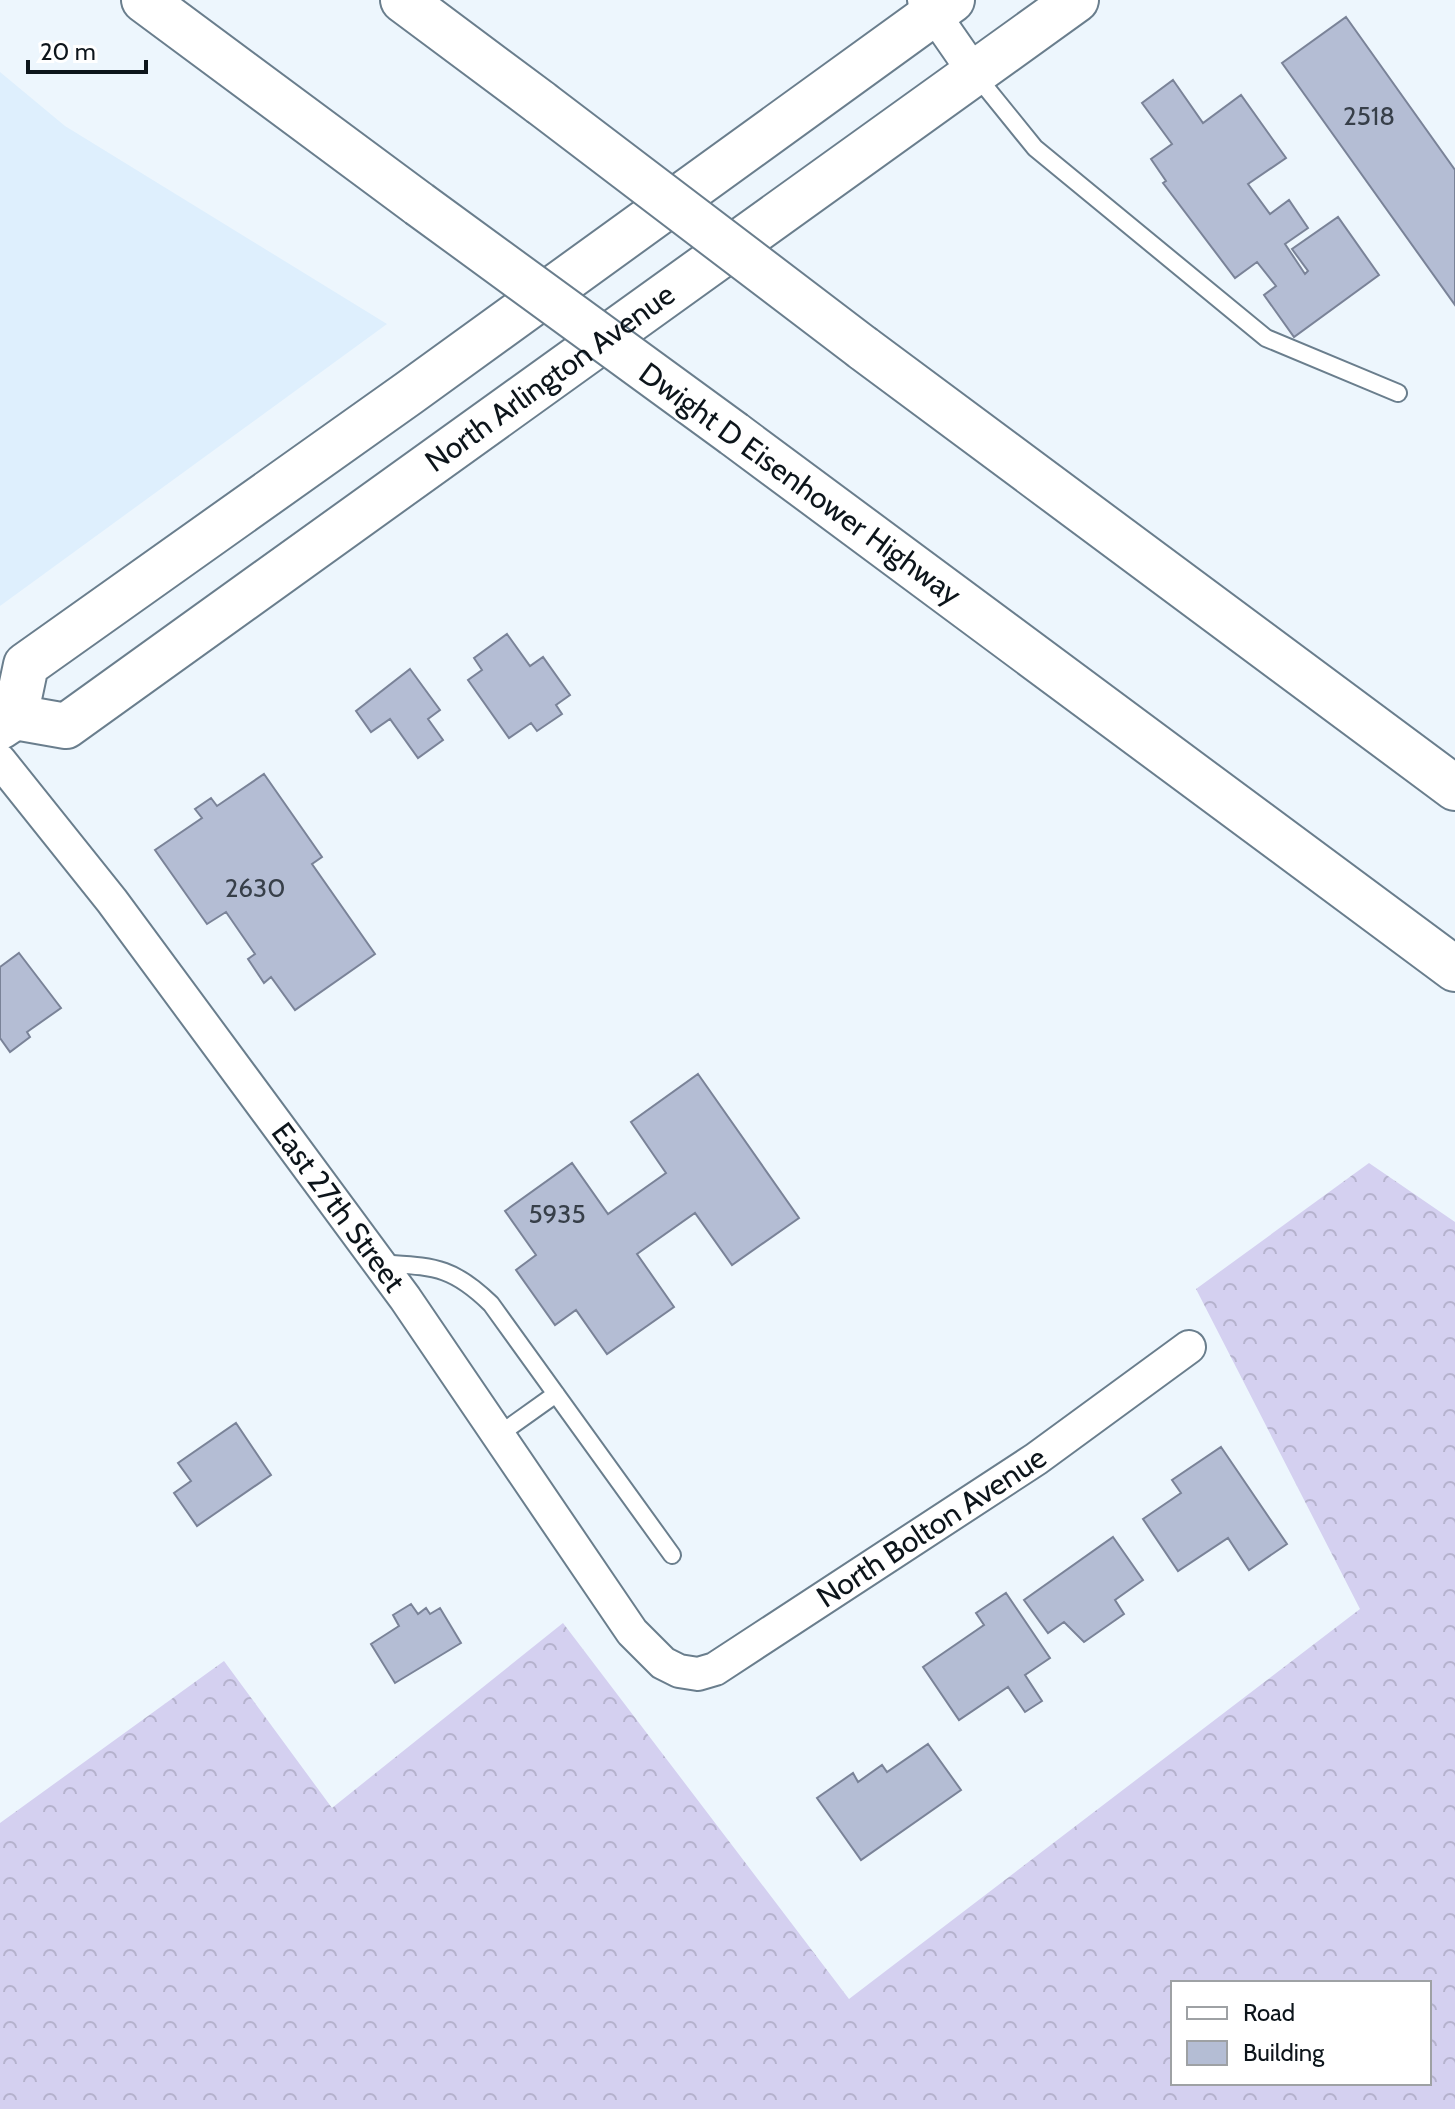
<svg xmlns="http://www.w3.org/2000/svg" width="1455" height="2109" font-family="Cabin,sans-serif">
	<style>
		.built { fill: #deeffd }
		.forest { fill: url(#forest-crowns); fill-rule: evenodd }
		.building { fill: #b4bdd4; stroke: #7a8398; stroke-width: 2 }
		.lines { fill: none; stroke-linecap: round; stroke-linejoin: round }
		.service-casing { stroke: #6a7e8d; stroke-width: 20 }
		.minor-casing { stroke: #6a7e8d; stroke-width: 36 }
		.secondary-casing { stroke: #6a7e8d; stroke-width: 48 }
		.motorway-casing { stroke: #6a7e8d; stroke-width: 48 }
		.service { stroke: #fff; stroke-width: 16 }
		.minor { stroke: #fff; stroke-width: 32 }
		.secondary { stroke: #fff; stroke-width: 44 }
		.motorway { stroke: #fff; stroke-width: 44 }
		.motorway-bridge-casing { stroke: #6a7e8d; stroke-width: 48; stroke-linecap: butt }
		.motorway-bridge { stroke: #fff; stroke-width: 44 }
		.labels { text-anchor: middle; stroke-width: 6; stroke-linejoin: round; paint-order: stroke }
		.number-label { font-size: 26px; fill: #373f49 }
		.street-label { font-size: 30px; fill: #0d151b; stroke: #fff }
	</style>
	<defs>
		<pattern id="forest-crowns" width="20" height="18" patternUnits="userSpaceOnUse" patternTransform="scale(2)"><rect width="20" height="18" fill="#d4d0f0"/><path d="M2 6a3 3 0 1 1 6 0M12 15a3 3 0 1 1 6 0" fill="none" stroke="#b5b2cd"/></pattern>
	</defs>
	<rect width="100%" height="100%" fill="#edf6fd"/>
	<!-- built -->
	<path class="built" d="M 0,72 L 65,126 L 387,324 L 0,606 Z"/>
	<!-- forest -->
	<path class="forest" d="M 1369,1163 L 1455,1222 L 1455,2109 L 0,2109 L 0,1823 L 224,1661 L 332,1808 L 563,1623 L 849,1999 L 1360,1609 L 1196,1289 ZM 1173,1983 L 1429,1983 L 1429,2083 L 1173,2083 Z"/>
	<!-- building -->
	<path class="building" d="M 1346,17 L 1455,170 L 1455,305 L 1282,63 Z
		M 1173,80 L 1203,123 L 1241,95 L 1286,158 L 1248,184 L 1270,214 L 1289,200 L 1308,228 L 1285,244 L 1305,274 L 1308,271 L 1292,249 L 1338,217 L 1379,275 L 1294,337 L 1264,295 L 1276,286 L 1257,262 L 1235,278 L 1163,183 L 1166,181 L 1151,159 L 1172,144 L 1142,103 Z
		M 507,634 L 530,666 L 543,657 L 570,695 L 556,705 L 562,714 L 537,731 L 531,723 L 509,738 L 468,680 L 482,670 L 474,658 Z
		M 410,669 L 440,710 L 428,719 L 443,740 L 418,758 L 390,719 L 371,732 L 356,711 Z
		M 264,774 L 322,857 L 312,864 L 375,954 L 295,1010 L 271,977 L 264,983 L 248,959 L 255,954 L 226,912 L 207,924 L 155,850 L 202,818 L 195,809 L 211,798 L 217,806 Z
		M 19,953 L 61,1008 L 27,1032 L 30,1037 L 10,1052 L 0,1038 L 0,967 Z
		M 698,1074 L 799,1218 L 732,1265 L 695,1213 L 637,1254 L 674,1307 L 607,1354 L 576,1310 L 555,1325 L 516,1270 L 536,1255 L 505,1211 L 572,1163 L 608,1214 L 666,1173 L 631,1122 Z
		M 236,1423 L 271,1475 L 197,1526 L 174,1493 L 191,1481 L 178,1463 Z
		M 1221,1447 L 1287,1544 L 1249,1570 L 1228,1538 L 1178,1571 L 1143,1519 L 1181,1493 L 1172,1480 Z
		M 1113,1537 L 1143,1580 L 1115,1600 L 1124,1614 L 1084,1642 L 1064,1622 L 1048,1633 L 1024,1600 Z
		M 1006,1593 L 1050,1658 L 1025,1675 L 1042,1701 L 1025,1712 L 1008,1687 L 959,1720 L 923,1667 L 984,1625 L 976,1613 Z
		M 411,1604 L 418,1614 L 426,1608 L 430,1614 L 440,1608 L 461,1643 L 395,1683 L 371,1644 L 399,1626 L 393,1615 Z
		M 928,1744 L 961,1790 L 861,1860 L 817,1798 L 853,1773 L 858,1782 L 882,1765 L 887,1772 Z"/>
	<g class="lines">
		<!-- service casing -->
		<g class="service-casing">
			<path id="service" d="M 975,74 L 1035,148 L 1266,338 L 1398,393
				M 380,1263 C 433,1267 451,1265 491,1304 L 672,1555
				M 497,1436 L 556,1394"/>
		</g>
		<!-- minor casing -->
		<g class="minor-casing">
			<g id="minor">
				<path d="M 924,0 L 974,72"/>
				<path id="s1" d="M 0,761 L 112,901 L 405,1298 L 632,1632 L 663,1663 L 679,1671 L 698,1674 L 715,1669 L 1036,1459 L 1189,1347"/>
			</g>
		</g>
		<!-- secondary casing -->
		<g class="secondary-casing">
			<g id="secondary">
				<path id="s2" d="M 15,717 L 66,726 L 1076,0"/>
				<path d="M 0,727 L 15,717 L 26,665 L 409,393 L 952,0"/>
			</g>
		</g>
		<!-- motorway casing -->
		<g class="motorway-casing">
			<path id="motorway" d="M 144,0 L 419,204
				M 403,0 L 541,103
				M 863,348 L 1455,788
				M 734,434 L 1455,969"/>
		</g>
		<!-- service -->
		<use href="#service" class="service"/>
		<!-- minor -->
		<use href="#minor" class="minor"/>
		<!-- secondary -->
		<use href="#secondary" class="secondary"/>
		<!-- motorway -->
		<use href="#motorway" class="motorway"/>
		<!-- motorway-bridge casing -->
		<g class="motorway-bridge-casing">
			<path id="motorway-bridge" d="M 541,103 L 863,348
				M 419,204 L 734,434"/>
		</g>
		<!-- motorway-bridge -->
		<use href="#motorway-bridge" class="motorway-bridge"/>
	</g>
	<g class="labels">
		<!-- number labels -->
		<g class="number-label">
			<text x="1369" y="125">2518</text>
			<text x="255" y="897">2630</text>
			<text x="557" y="1223">5935</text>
		</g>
		<!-- street labels -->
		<g class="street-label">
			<text dy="10" stroke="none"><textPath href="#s2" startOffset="648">North Arlington Avenue</textPath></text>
			<text transform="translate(800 484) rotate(36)" y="10">Dwight D Eisenhower Highway</text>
			<text dy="10" stroke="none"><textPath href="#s1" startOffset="560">East 27th Street</textPath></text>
			<text dy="10" stroke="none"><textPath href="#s1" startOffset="1434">North Bolton Avenue</textPath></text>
		</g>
	</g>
	<!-- legend -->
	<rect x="1171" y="1981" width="260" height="104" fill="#ffffff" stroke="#9ea1a4" stroke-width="2"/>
	<rect x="1187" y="2007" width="40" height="12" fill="#ffffff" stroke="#9ea1a4" stroke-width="2"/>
	<text x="1243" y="2021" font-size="24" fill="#0d151b">Road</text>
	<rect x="1187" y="2041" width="40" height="24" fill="#b4bdd4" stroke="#9ea1a4" stroke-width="2"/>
	<text x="1243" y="2061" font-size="24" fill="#0d151b">Building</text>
	<!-- scale -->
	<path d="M28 60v12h118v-12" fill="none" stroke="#0d151b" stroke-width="4"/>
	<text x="40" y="60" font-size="24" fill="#0d151b" stroke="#ffffff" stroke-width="6" paint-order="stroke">20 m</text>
</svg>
